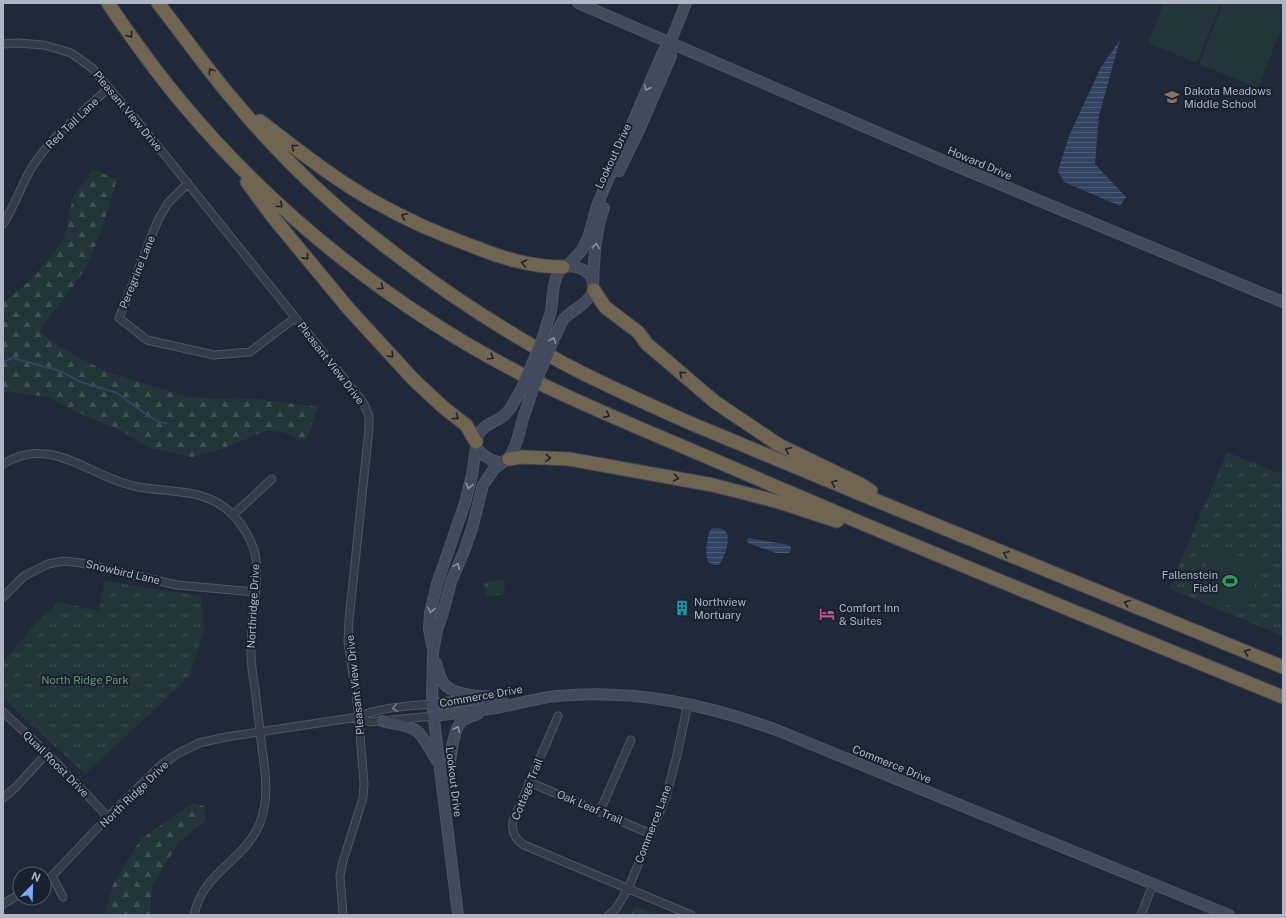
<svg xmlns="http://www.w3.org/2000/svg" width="1286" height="918" font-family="'Public Sans',sans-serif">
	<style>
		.forest { fill: url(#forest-firs) }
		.park { fill: url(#park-tufts) }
		.pitch { fill: #22363a }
		.water { fill: url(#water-rules) }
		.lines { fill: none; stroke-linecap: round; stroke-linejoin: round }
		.stream { stroke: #334462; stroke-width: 2 }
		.street-casing { stroke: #4e5664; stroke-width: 9 }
		.secondary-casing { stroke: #4e5664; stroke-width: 12 }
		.highway-casing { stroke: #3e4654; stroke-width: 15 }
		.street { stroke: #343c4a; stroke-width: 7 }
		.secondary { stroke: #424a5d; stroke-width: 10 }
		.highway { stroke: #706551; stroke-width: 13 }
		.secondary-bridge-casing { stroke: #4e5664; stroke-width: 12; stroke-linecap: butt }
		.secondary-bridge { stroke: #424a5d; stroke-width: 10 }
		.oneway { stroke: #1d2430 }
		.oneway2 { stroke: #8890a1 }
		.oneway3 { stroke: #777f8e }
		.labels { text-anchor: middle; stroke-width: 4; stroke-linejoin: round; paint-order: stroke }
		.poi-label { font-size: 11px; fill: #aeb6c6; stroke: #19212e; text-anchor: start }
		.street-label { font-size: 11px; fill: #aeb6c6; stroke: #19212e }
		.park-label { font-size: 11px; fill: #659774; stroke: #19212e }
	</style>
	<defs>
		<pattern id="forest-firs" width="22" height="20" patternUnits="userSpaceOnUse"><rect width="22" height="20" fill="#22363a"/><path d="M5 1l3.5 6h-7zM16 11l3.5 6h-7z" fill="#405155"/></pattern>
		<pattern id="park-tufts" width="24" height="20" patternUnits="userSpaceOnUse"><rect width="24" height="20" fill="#22363a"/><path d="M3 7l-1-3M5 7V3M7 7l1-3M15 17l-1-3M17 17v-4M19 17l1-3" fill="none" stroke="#405155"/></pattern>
		<pattern id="water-rules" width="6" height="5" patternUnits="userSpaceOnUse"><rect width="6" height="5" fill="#334462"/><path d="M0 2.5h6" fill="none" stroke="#4e5d77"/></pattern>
	</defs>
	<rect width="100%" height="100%" fill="#202939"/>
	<!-- forest -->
	<path class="forest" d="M 93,170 L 117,179 C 109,206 101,235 89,261 C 76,287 54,308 39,332 L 72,354 L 105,371 L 191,398 L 257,399 L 318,407 L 305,442 L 283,432 L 267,430 L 222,449 L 192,457 L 147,447 L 120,430 L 77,412 L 48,397 L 8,391 L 3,394 L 3,303 L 32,279 L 64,240 L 73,197 Z
		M 193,803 L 204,806 L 206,820 L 179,842 L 152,886 L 150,915 L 105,915 L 113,884 L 141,839 Z
		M 635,906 L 656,915 L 631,915 Z"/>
	<!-- park -->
	<path class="park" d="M 1227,452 L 1283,475 L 1283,636 L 1169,589 Z
		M 504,580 L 505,595 L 486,596 L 484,582 Z
		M 105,581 L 201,596 L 204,631 L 188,678 L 85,774 L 3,698 L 3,662 L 37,622 L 59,602 L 99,611 Z"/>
	<!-- pitch -->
	<path class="pitch" d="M 1164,3 L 1221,3 L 1197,63 L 1148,43 Z
		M 1223,3 L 1283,3 L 1283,24 L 1258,88 L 1199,64 Z
		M 1215,546 L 1263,566 L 1243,612 C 1203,594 1194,589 1215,546 Z"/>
	<!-- water -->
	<path class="water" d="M 1120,40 L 1099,116 L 1095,164 L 1126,197 L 1120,206 L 1064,182 L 1058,171 L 1069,136 L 1101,67 Z
		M 716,528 C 736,527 726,555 719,565 L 714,565 L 708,562 C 705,552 706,539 711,529 Z
		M 749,538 L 789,545 L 791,547 L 791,550 L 789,553 L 776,553 L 748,543 L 747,540 Z"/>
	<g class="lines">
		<!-- stream -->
		<path class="stream" d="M 3,362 L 13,358 L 60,371 L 81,382 L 117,393 L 147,415 L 159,422 L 167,423"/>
		<!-- street casing -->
		<g class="street-casing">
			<path id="street" d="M 3,44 L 17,43 L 44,45 L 71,53 L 92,68 L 148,134 L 363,402 L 369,416 L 369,429 L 349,620 L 348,642 L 358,708 L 364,784 L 363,798 L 343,861 L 340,876 L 343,915
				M 188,183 L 168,203 L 158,220 L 119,318 L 147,340 L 214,355 L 250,352 L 295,318
				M 3,224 C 15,206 21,185 32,167 C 52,136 82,112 109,88
				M 3,464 C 51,434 88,476 134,486 C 169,494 205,486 233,515 C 244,526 254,544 256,559 C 259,590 250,623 251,654 C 251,665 253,677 255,688 C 257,708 260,729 262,749 C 266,774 269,799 260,823 C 244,862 203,871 194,915
				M 233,515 L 272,479
				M 3,597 L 24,576 L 48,564 L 64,561 L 81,563 L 177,585 L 255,592
				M 3,712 L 47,753 L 108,817
				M 558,716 L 513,821 C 511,832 515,839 524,845 L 691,915
				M 358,717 L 369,722 L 434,716
				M 529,782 L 651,834
				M 3,798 L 16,787 L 47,753
				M 600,811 L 631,740
				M 52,876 L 63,897
				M 44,881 L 52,876 L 108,817 L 161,765 L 177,754 L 199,743 L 226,737 L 358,717 C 381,707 408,706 432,704
				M 3,904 L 20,894
				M 609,915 L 615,910 L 628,889 L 666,797 L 677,755 L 688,703
				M 1141,915 L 1153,884"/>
		</g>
		<!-- secondary casing -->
		<g class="secondary-casing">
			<path id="secondary" d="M 578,3 L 944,161 L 1283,302
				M 619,171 L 639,130 L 671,56 L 670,43
				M 593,285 C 594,260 595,232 604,208
				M 551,311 C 553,299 552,269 567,266 L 582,250 L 588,238 L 597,206 L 604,189 L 663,52 L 670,43 L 686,3
				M 563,320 C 574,307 602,299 591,277 C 587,269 575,266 567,266
				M 476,448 C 512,484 516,443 524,415
				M 432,645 L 429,629 L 430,613 L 437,584 L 465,503 L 472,475 L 478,435 C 484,424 494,423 503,416 C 506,414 508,411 510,409
				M 436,663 C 438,670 440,680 446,686 C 460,697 484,696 502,697
				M 432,704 L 480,699
				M 434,716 C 456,713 479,711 500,707 C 519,704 537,698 557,696 C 635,689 706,704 779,731 L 1229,915
				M 382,721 C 393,724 408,725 417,731 C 425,738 431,752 437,761
				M 447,793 C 449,777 450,734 461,722 C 465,718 472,716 478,714
				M 458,915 L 432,704 L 433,652 L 437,630 L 442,616 L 451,582 L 465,549 L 473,525 L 483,485 L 494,469 L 503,462"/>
		</g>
		<!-- highway casing -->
		<g class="highway-casing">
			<path id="highway" d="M 108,3 C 131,37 156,72 183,104 C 277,217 400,313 531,379 C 575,401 620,420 665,439 C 714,460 763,481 812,502 C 969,569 1126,633 1283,697
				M 158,3 C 184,36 208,71 236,103 C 280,156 330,204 385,246 C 441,290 501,329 563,363 C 604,385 648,404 690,423 C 752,449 813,474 875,500 C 1011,555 1147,611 1283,667
				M 260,121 C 298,150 335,180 377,203 C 407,220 439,234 472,246 C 502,258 531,267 563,267
				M 247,182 L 272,216 L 348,308 L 413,379 L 443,407 L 466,425 L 476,442
				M 594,290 L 605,307 L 638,332 L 647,344 L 715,402 L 779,445 L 860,484 L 871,491
				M 509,459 L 523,457 L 569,459 L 713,485 L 779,502 L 837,521"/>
		</g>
		<!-- street -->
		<use href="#street" class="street"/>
		<!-- secondary -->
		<use href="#secondary" class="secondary"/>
		<!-- highway -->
		<use href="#highway" class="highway"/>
		<!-- secondary-bridge casing -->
		<g class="secondary-bridge-casing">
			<path id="secondary-bridge" d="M 510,409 L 522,388 L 542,340 L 551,311
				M 524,415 L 533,389 L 555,336 L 563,320"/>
		</g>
		<!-- secondary-bridge -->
		<use href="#secondary-bridge" class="secondary-bridge"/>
	</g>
	<!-- one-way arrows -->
	<defs><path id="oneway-chevron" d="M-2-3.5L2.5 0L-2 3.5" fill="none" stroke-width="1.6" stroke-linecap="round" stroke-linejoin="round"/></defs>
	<g class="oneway">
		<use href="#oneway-chevron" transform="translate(130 35) rotate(54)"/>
		<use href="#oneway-chevron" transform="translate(211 71) rotate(-128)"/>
		<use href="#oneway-chevron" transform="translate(294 147) rotate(-142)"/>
		<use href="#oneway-chevron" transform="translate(280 205) rotate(43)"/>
		<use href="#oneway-chevron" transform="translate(404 216) rotate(-153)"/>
		<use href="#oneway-chevron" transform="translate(306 257) rotate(51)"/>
		<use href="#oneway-chevron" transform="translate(524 263) rotate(-168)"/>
		<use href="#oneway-chevron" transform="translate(381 287) rotate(36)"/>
		<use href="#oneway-chevron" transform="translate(391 355) rotate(47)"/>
		<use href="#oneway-chevron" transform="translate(491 357) rotate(30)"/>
		<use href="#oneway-chevron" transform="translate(682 374) rotate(-139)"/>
		<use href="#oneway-chevron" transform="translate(607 415) rotate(24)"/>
		<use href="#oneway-chevron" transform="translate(456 417) rotate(37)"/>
		<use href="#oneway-chevron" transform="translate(788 450) rotate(-155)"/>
		<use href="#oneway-chevron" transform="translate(548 458) rotate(3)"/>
		<use href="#oneway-chevron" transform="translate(676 478) rotate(10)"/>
		<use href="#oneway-chevron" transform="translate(834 483) rotate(-158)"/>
		<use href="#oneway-chevron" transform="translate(1006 554) rotate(-158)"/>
		<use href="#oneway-chevron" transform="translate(1127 603) rotate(-158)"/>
		<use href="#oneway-chevron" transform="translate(1247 652) rotate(-158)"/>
	</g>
	<g class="oneway2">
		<use href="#oneway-chevron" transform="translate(647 88) rotate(113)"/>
		<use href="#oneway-chevron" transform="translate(596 246) rotate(-84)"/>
		<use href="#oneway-chevron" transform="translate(553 340) rotate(-67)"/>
		<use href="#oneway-chevron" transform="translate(469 486) rotate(103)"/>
		<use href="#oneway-chevron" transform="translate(457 566) rotate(-66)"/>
		<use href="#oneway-chevron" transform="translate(431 610) rotate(100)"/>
		<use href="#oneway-chevron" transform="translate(457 729) rotate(-65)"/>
	</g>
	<use class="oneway3" href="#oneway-chevron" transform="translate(395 708) rotate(170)"/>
	<!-- icons -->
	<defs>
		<g id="school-bare" transform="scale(1.2)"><path d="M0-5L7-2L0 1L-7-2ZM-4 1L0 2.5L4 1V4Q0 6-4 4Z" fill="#8d6e63" stroke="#19212e" stroke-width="2.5" paint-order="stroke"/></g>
		<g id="stadium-bare" transform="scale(1.2)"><path d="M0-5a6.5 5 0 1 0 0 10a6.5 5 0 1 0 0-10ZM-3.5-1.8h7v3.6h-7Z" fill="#2e9e5b" stroke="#19212e" stroke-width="2.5" paint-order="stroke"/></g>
		<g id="building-bare" transform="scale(1.2)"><path d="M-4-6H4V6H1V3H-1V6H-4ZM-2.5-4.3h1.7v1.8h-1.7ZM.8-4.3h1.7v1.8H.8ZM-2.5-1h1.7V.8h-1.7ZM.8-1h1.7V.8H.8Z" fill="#0f9aa8" stroke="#19212e" stroke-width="2.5" paint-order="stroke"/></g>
		<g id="hotel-bare" transform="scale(1.2)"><path d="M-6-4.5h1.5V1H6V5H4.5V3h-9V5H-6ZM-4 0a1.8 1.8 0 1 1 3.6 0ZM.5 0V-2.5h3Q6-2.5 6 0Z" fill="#d1479c" stroke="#19212e" stroke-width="2.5" paint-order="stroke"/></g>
	</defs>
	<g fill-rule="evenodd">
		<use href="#school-bare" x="1172" y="97"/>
		<use href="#stadium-bare" x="1230" y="581"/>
		<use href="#building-bare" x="682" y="608"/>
		<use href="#hotel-bare" x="827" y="614"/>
	</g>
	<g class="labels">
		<!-- poi labels -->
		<g class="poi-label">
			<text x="1184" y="95">Dakota Meadows<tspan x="1184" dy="13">Middle School</tspan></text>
			<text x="1218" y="579" text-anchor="end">Fallenstein<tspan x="1218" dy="13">Field</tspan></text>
			<text x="694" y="606">Northview<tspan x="694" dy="13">Mortuary</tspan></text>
			<text x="839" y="612">Comfort Inn<tspan x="839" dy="13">&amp; Suites</tspan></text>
		</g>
		<!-- street labels -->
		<g class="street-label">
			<text transform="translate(128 111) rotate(50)" y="4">Pleasant View Drive</text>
			<text transform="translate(72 123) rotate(-44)" y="4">Red Tail Lane</text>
			<text transform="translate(613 156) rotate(-65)" y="4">Lookout Drive</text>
			<text transform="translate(980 163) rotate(23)" y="4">Howard Drive</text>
			<text transform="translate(137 272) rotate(-68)" y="4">Peregrine Lane</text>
			<text transform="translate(331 363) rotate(52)" y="4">Pleasant View Drive</text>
			<text transform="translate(123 572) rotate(13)" y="4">Snowbird Lane</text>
			<text transform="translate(253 606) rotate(-87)" y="4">Northridge Drive</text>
			<text transform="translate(355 685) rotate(-96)" y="4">Pleasant View Drive</text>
			<text transform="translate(481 696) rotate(-10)" y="4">Commerce Drive</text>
			<text transform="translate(56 764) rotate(45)" y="4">Quail Roost Drive</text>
			<text transform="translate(892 764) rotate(22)" y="4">Commerce Drive</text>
			<text transform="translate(454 782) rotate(83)" y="4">Lookout Drive</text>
			<text transform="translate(527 789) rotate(-68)" y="4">Cottage Trail</text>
			<text transform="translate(134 794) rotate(-44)" y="4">North Ridge Drive</text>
			<text transform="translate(590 807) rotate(23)" y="4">Oak Leaf Trail</text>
			<text transform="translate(653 824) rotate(-69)" y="4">Commerce Lane</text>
		</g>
		<!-- park labels -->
		<g class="park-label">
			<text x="85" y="684">North Ridge Park</text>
		</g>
	</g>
	<!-- border -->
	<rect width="1286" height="918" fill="none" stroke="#aeb6c6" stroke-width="8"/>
	<!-- north arrow -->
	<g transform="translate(32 886) rotate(23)"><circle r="19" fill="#19212e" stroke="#555d6b"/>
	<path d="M0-3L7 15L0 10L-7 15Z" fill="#7ea7fb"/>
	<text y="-6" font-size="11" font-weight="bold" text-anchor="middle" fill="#aeb6c6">N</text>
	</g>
</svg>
